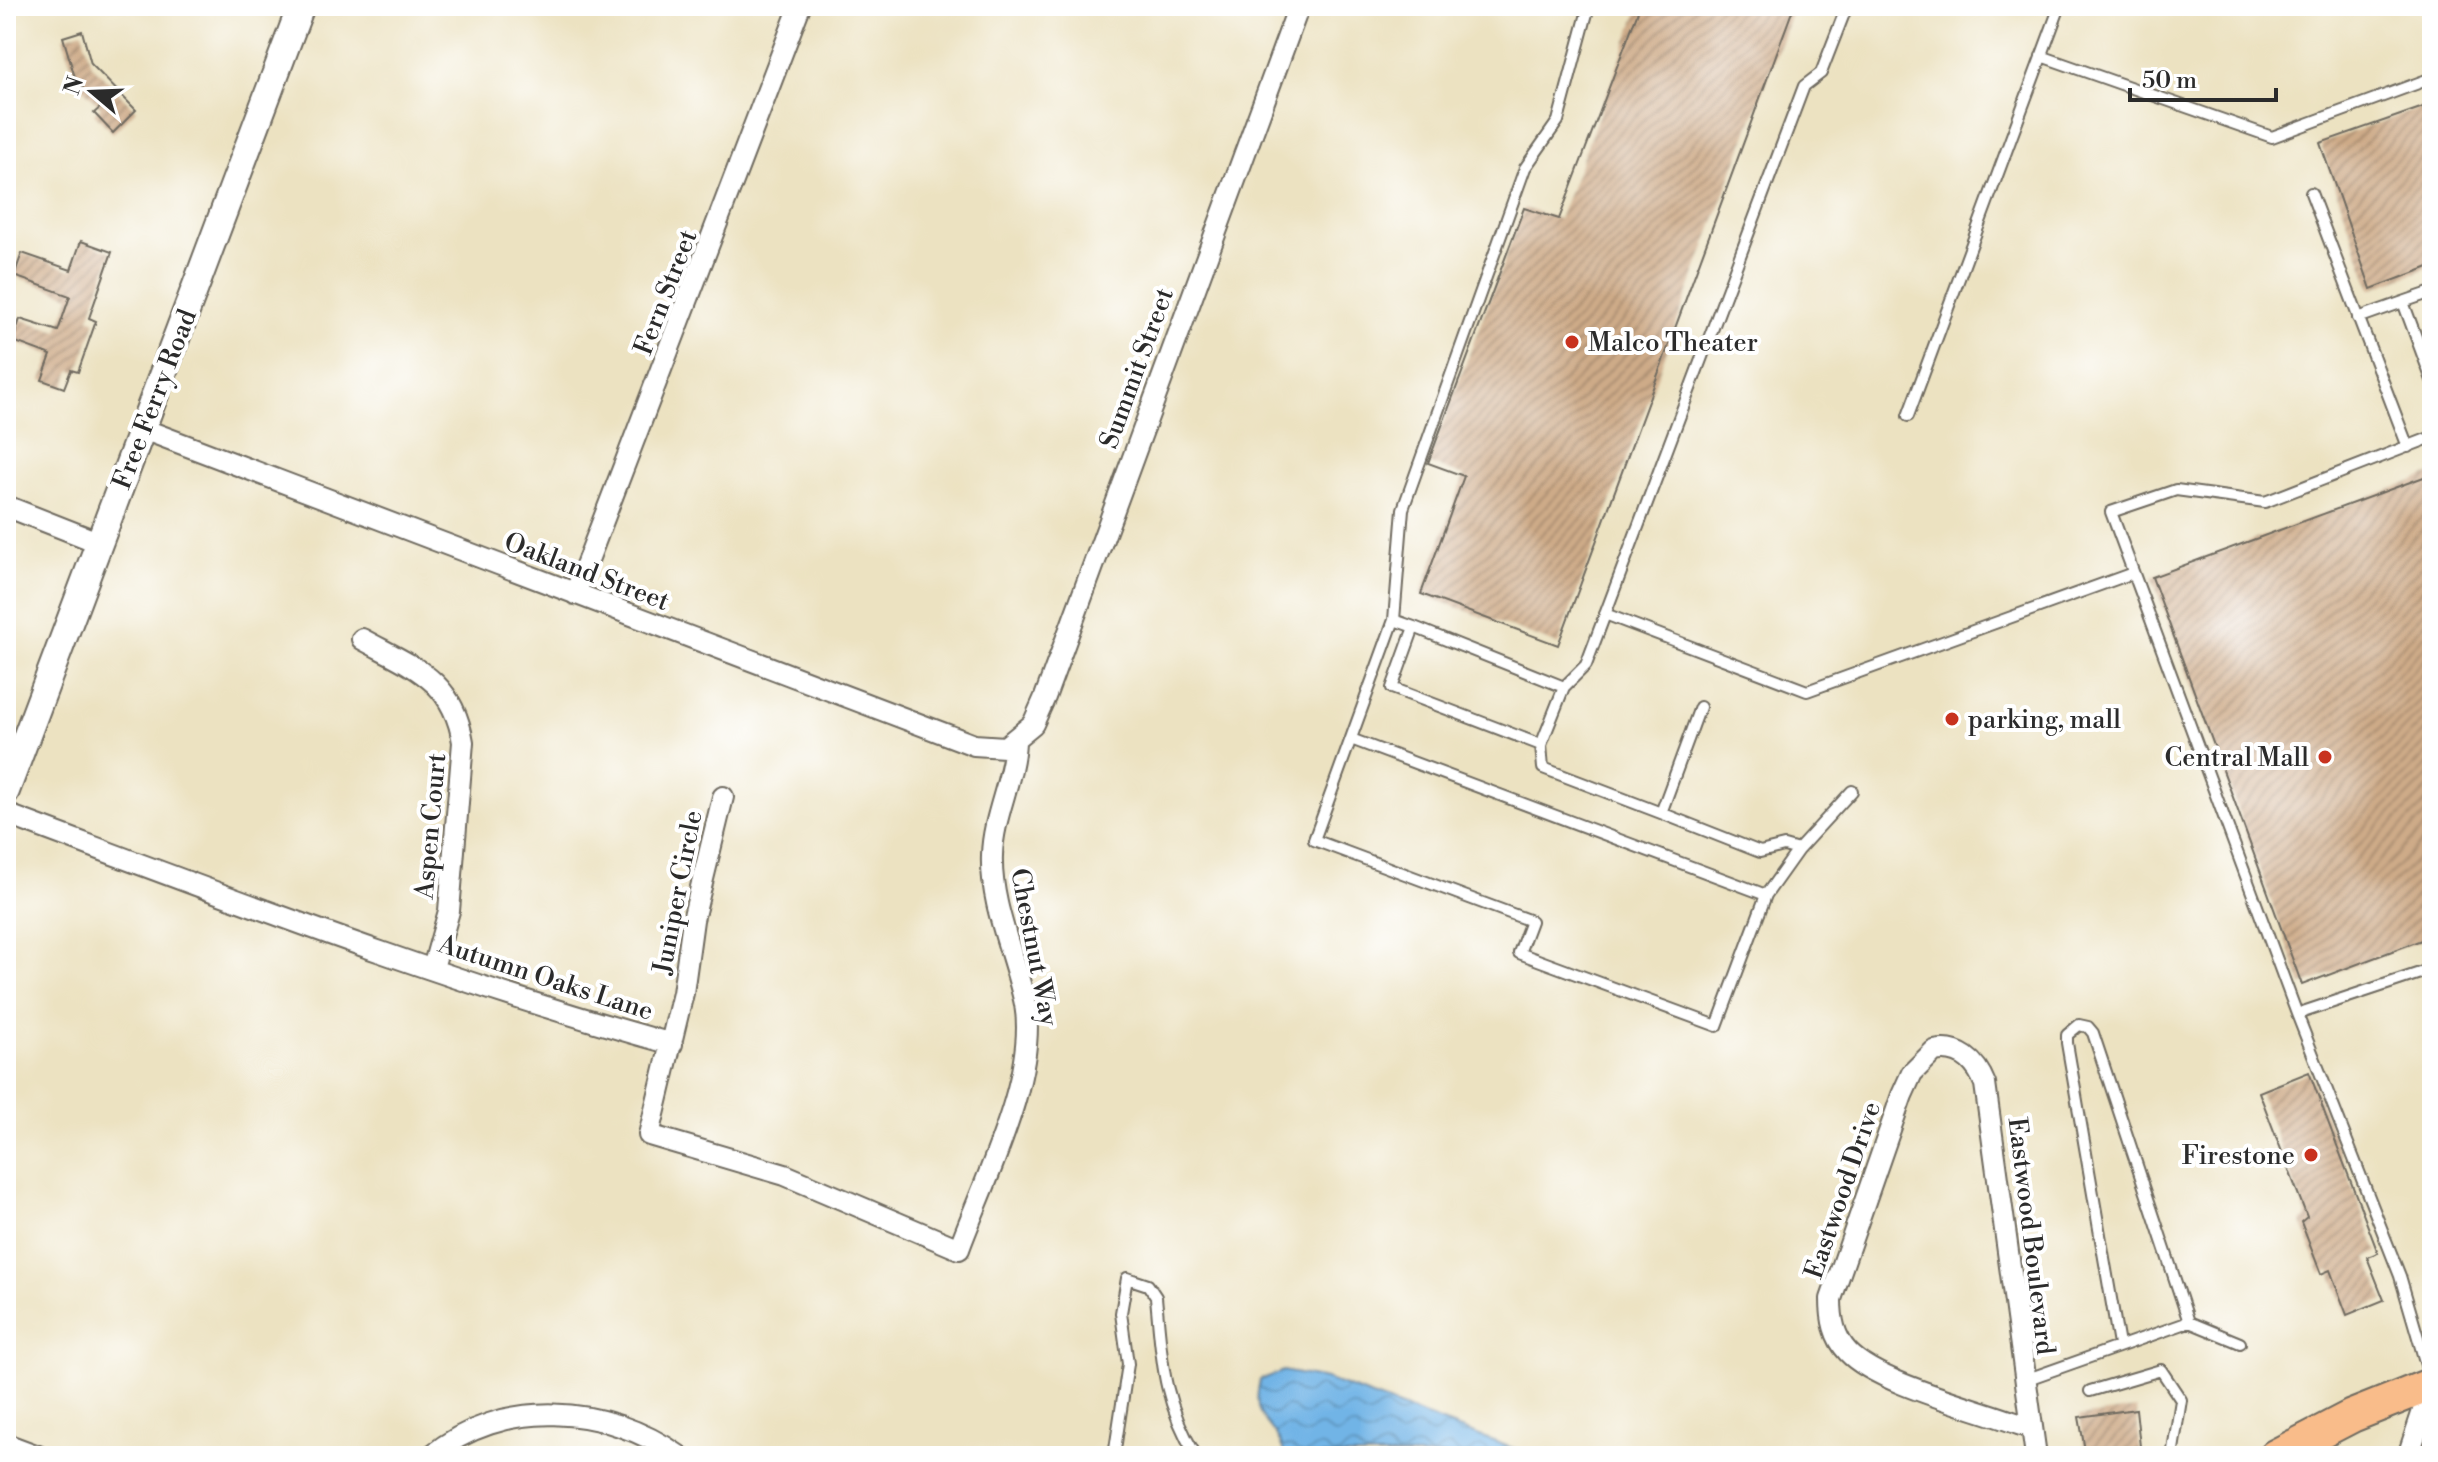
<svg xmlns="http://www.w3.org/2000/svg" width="2438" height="1462" font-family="'Libre Bodoni',serif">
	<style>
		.water { fill: url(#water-waves); stroke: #4e7088; stroke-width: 2 }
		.building { fill: url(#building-hatch) }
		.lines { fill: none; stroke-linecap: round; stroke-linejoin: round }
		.service-casing { stroke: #6f6b60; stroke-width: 14 }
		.minor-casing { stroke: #6f6b60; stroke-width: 24 }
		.tertiary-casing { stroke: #6f6b60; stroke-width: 30 }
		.primary-casing { stroke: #6f6b60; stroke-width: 36 }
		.service { stroke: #fff; stroke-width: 10 }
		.minor { stroke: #fff; stroke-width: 20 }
		.tertiary { stroke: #fff; stroke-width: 26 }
		.primary { stroke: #f9bc8a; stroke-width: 32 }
		.poi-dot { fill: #c8321e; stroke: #fff; stroke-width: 3 }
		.labels { text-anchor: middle; stroke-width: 8; stroke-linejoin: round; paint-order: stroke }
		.street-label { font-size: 26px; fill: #2b2b2b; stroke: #fff }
		.poi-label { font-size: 26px; fill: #2b2b2b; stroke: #fff; text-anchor: start }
	</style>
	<defs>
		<pattern id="water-waves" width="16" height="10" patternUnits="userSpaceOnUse" patternTransform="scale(2)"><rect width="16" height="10" fill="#71b4e6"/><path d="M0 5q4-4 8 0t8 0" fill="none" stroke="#5d93bb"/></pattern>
		<pattern id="building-hatch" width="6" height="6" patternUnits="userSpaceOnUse" patternTransform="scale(2)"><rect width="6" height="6" fill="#ceab88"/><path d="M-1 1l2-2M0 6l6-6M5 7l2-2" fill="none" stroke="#a78b6f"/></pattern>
	</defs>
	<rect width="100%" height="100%" fill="#fff"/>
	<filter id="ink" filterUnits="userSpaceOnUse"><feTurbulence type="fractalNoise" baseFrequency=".0125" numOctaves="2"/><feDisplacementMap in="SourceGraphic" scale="16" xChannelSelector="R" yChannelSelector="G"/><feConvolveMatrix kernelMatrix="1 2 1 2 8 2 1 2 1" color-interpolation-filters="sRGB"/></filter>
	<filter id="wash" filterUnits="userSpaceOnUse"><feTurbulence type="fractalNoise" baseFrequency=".006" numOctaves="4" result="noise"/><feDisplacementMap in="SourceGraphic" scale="32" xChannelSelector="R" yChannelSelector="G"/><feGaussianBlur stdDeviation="1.8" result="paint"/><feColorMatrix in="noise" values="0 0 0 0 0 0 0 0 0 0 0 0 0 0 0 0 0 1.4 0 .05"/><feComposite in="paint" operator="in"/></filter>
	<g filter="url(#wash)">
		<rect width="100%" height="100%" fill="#ece2c1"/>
		<!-- water -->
		<path class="water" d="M 1283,1371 L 1326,1379 L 1523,1452 L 1523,1456 L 1285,1456 C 1275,1417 1249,1426 1260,1380 Z"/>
		<g id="blocks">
			<!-- building -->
			<path class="building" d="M 1640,6 L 1794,6 L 1558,645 L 1421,594 L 1464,476 L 1428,463 L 1524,208 L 1559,219 Z
				M 82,31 L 91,64 L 136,110 L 113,133 L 94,113 L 101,107 L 76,81 L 63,37 Z
				M 2432,104 L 2432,266 L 2371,289 L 2320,143 Z
				M 81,241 L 112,252 L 89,318 L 96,321 L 78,372 L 71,370 L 64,388 L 42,380 L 51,355 L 13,341 L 20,319 L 58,331 L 70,296 L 14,276 L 22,253 L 71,270 Z
				M 2432,474 L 2432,936 L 2302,985 L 2152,577 Z
				M 2309,1072 L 2378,1253 L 2367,1257 L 2384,1300 L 2347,1315 L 2330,1270 L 2321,1274 L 2301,1222 L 2307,1217 L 2259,1092 Z
				M 2136,1409 L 2141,1456 L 2086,1456 L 2079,1417 Z"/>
		</g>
	</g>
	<g filter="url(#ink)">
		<use href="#blocks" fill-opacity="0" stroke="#6f6b60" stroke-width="2"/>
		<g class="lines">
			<!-- service casing -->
			<g class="service-casing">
				<path id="service" d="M 2041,56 L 2272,137 L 2432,78
					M 2311,193 L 2408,447
					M 2403,302 L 2432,292
					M 2358,318 L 2403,302 L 2432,380
					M 1908,416 L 2060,6
					M 1605,614 L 1807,691 L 2133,573
					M 1394,620 L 1403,509 L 1525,168 L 1558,121 L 1589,6
					M 1564,687 L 1414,627 L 1392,688 L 1541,745 L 1564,687 L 1586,665 L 1804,86 L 1821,73 L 1847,6
					M 1700,707 L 1661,813 L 1760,852 L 1784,846 L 1798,850
					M 1351,739 L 1766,895 L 1717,1026 L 1519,953 L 1531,921 L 1314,840 L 1394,620 L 1414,627
					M 1541,745 L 1543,768 L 1661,813
					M 1766,895 L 1798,850 L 1852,791
					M 2297,1014 L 2432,969
					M 2119,1345 L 2067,1043 L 2067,1035 L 2079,1025 L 2088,1027 L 2093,1033 L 2189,1322
					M 2025,1380 L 2189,1322 L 2240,1343
					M 2431,1382 L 2400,1276 L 2297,1014 L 2111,512 L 2176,490 L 2265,502 L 2432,437
					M 2090,1391 L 2161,1370 L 2181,1400 L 2172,1456
					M 1114,1456 L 1128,1364 L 1121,1313 L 1127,1278 L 1148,1285 L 1156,1297 C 1162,1361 1162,1399 1196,1456"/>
			</g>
			<!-- minor casing -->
			<g class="minor-casing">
				<path id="minor" d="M 143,429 L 974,745 L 1005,747 L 1033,724 L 1045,697 L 1299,6
					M 6,506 L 100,543
					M 575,594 L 800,6
					M 362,639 C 413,667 453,679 463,742 L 449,911 L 433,968
					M 723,797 L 693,920 L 683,993 L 649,1135 L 785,1175 L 959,1249 C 984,1181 1038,1075 1025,1004 C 1015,955 990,905 992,855 C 993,816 1013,781 1015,742
					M 6,814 C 226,896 446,982 672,1044
					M 2031,1423 L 2021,1425 C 1977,1408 1878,1384 1848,1352 C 1834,1337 1831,1319 1831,1299 L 1902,1095 L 1912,1073 L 1934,1051 C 1959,1046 1976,1061 1985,1084 L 2036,1456
					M 6,1444 L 38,1456
					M 431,1456 C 502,1397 606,1404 679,1456
					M 2408,1456 L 2432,1384"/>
			</g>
			<!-- tertiary casing -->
			<g class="tertiary-casing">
				<path id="tertiary" d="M 6,791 L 301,6"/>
			</g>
			<!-- primary casing -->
			<g class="primary-casing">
				<path id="primary" d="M 2275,1456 L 2352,1416 L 2432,1384"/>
			</g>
			<!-- service -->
			<use href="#service" class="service"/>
			<!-- minor -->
			<use href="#minor" class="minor"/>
			<!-- tertiary -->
			<use href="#tertiary" class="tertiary"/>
			<!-- primary -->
			<use href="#primary" class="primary"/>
		</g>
	</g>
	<!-- markers -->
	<g class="poi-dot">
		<circle cx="1572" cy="342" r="8"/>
		<circle cx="1952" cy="719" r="8"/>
		<circle cx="2325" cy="757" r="8"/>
		<circle cx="2311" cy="1155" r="8"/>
	</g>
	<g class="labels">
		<!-- street labels -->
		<g class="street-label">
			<text transform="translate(665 292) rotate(-69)" y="9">Fern Street</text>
			<text transform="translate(1136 368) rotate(-70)" y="9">Summit Street</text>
			<text transform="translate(154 399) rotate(-69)" y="9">Free Ferry Road</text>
			<text transform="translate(587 571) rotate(21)" y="9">Oakland Street</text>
			<text transform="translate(430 826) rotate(-85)" y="9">Aspen Court</text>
			<text transform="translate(677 892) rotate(-79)" y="9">Juniper Circle</text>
			<text transform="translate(1035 947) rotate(79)" y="9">Chestnut Way</text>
			<text transform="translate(546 977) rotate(18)" y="9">Autumn Oaks Lane</text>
			<text transform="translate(1842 1190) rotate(-71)" y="9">Eastwood Drive</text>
			<text transform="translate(2032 1236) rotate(83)" y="9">Eastwood Boulevard</text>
		</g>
		<!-- poi labels -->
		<g class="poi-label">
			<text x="1588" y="351">Malco Theater</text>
			<text x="1968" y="728">parking, mall</text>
			<text x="2309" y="766" text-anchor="end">Central Mall</text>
			<text x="2295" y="1164" text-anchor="end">Firestone</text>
		</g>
	</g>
	<!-- margin -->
	<rect width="2438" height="1462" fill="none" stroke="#fff" stroke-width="32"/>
	<!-- north arrow -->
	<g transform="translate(92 92) rotate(289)" stroke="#ffffff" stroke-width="6" paint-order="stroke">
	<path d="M0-6L14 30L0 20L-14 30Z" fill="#2b2b2b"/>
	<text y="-12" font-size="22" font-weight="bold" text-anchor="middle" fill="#2b2b2b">N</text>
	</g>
	<!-- scale -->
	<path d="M2130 88v12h146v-12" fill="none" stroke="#2b2b2b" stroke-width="4"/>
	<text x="2142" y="88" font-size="24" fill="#2b2b2b" stroke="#ffffff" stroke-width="6" paint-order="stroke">50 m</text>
</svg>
